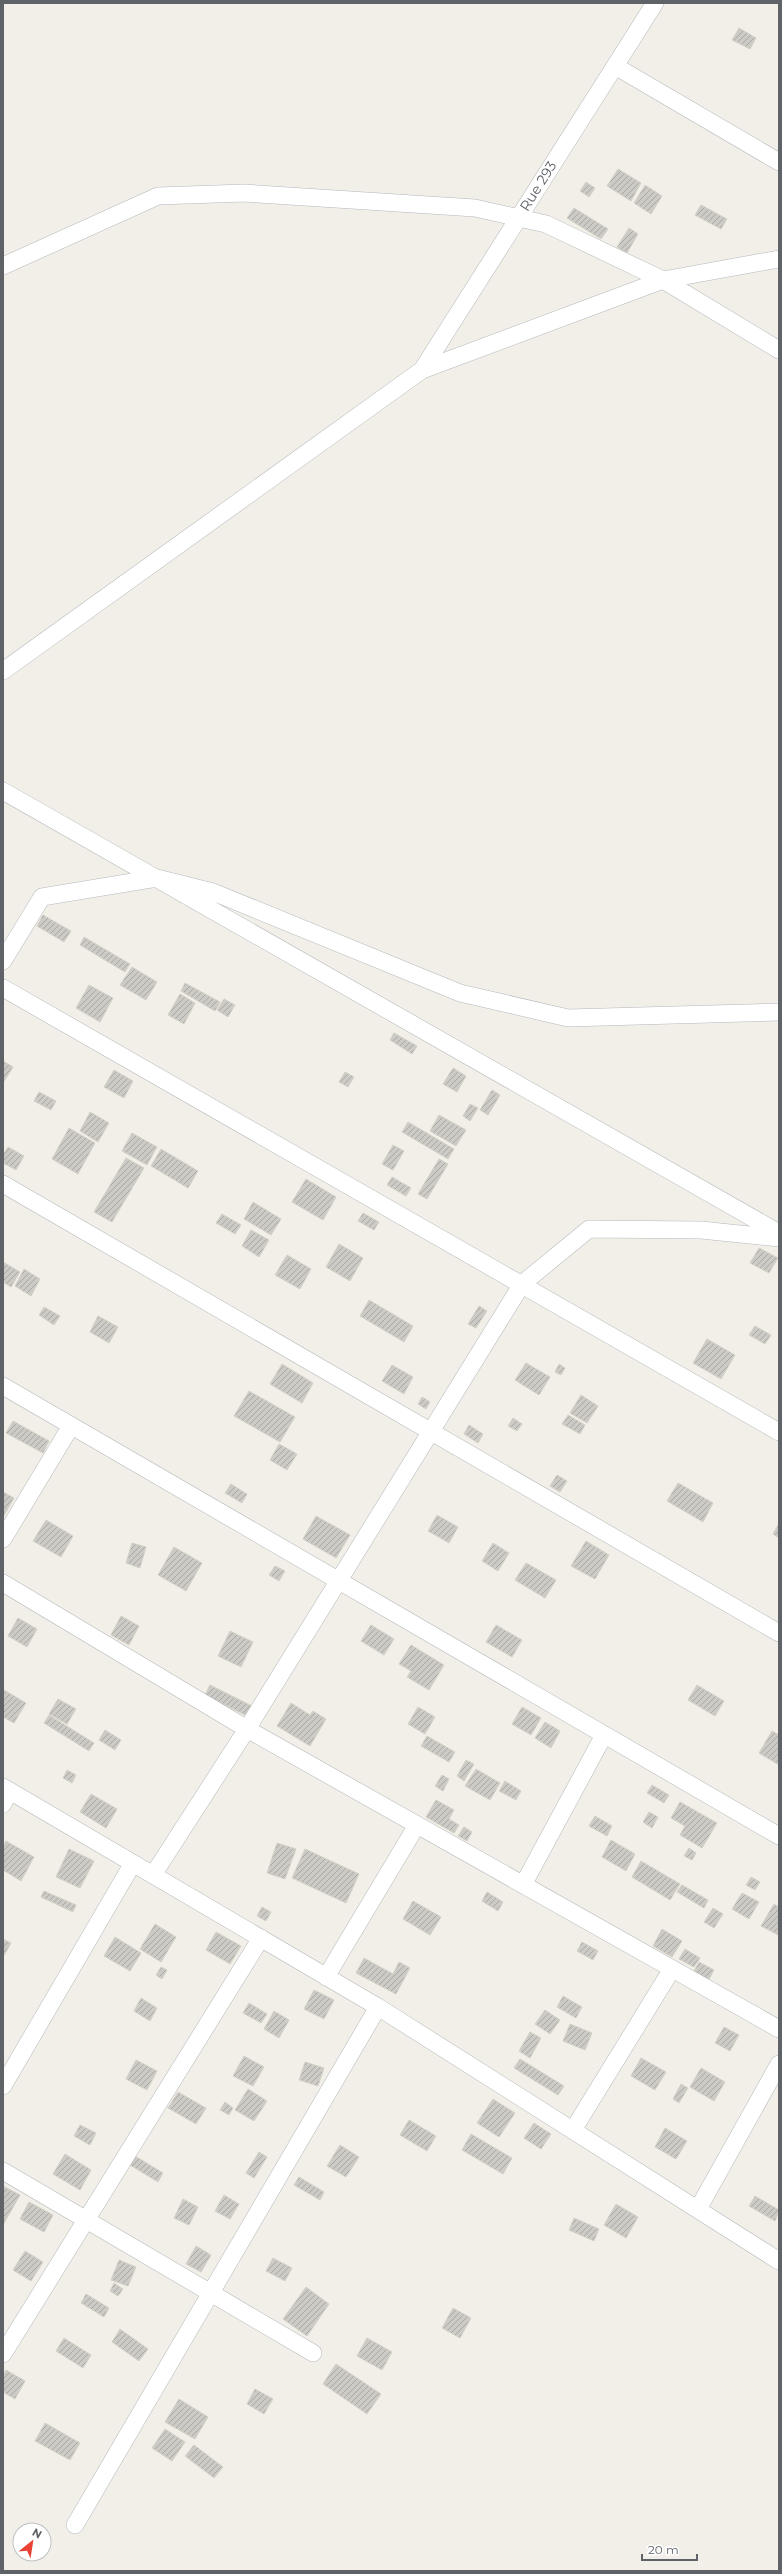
<svg xmlns="http://www.w3.org/2000/svg" width="782" height="2574" font-family="Montserrat,sans-serif">
	<style>
		.building { fill: url(#building-hatch); stroke: #d6d1c6 }
		.lines { fill: none; stroke-linecap: round; stroke-linejoin: round }
		.street-casing { stroke: #b5b8bc; stroke-width: 18 }
		.street { stroke: #fff; stroke-width: 17 }
		.labels { text-anchor: middle; stroke-width: 3; stroke-linejoin: round; paint-order: stroke }
		.street-label { font-size: 14px; fill: #5f6368; stroke: #fff }
	</style>
	<defs>
		<pattern id="building-hatch" width="6" height="6" patternUnits="userSpaceOnUse"><rect width="6" height="6" fill="#cccac5"/><path d="M-1 1l2-2M0 6l6-6M5 7l2-2" fill="none" stroke="#a9a8a4"/></pattern>
	</defs>
	<rect width="100%" height="100%" fill="#f1efe8"/>
	<!-- building -->
	<path class="building" d="M 739,28 L 756,38 L 750,49 L 732,40 Z
		M 618,169 L 641,183 L 631,201 L 607,186 Z
		M 586,182 L 595,188 L 589,197 L 580,191 Z
		M 645,185 L 662,196 L 651,214 L 634,203 Z
		M 701,205 L 727,219 L 721,229 L 695,215 Z
		M 574,208 L 608,229 L 601,239 L 567,218 Z
		M 629,228 L 638,234 L 627,253 L 617,247 Z
		M 43,915 L 71,931 L 64,942 L 37,926 Z
		M 84,937 L 130,964 L 125,972 L 80,945 Z
		M 132,967 L 157,982 L 146,1000 L 120,985 Z
		M 185,983 L 220,1002 L 215,1011 L 181,991 Z
		M 89,985 L 113,998 L 100,1022 L 76,1008 Z
		M 180,994 L 195,1003 L 184,1024 L 168,1015 Z
		M 224,999 L 235,1005 L 228,1017 L 217,1010 Z
		M 394,1033 L 417,1046 L 412,1054 L 390,1040 Z
		M 3,1061 L 13,1067 L 3,1083 Z
		M 453,1068 L 466,1076 L 457,1092 L 443,1084 Z
		M 114,1070 L 133,1081 L 124,1098 L 104,1087 Z
		M 345,1072 L 354,1077 L 348,1087 L 339,1082 Z
		M 492,1090 L 500,1095 L 488,1115 L 480,1110 Z
		M 39,1092 L 56,1101 L 51,1110 L 34,1101 Z
		M 470,1104 L 478,1108 L 470,1121 L 463,1116 Z
		M 90,1112 L 109,1123 L 98,1142 L 80,1131 Z
		M 439,1115 L 466,1130 L 456,1146 L 430,1131 Z
		M 408,1122 L 454,1149 L 448,1159 L 402,1132 Z
		M 69,1128 L 95,1143 L 78,1174 L 52,1159 Z
		M 132,1133 L 157,1147 L 147,1165 L 122,1151 Z
		M 393,1145 L 404,1151 L 393,1170 L 382,1164 Z
		M 8,1147 L 24,1156 L 16,1170 L 3,1163 L 3,1155 Z
		M 161,1149 L 198,1171 L 188,1188 L 151,1166 Z
		M 126,1158 L 144,1168 L 112,1222 L 94,1212 Z
		M 439,1159 L 448,1164 L 427,1199 L 418,1194 Z
		M 392,1177 L 411,1188 L 406,1196 L 387,1185 Z
		M 306,1179 L 336,1197 L 323,1220 L 292,1202 Z
		M 253,1202 L 281,1219 L 271,1235 L 244,1219 Z
		M 363,1213 L 379,1222 L 374,1230 L 358,1221 Z
		M 222,1214 L 241,1225 L 235,1234 L 216,1223 Z
		M 251,1230 L 269,1240 L 259,1257 L 242,1246 Z
		M 339,1244 L 363,1258 L 350,1281 L 326,1267 Z
		M 759,1248 L 778,1258 L 769,1273 L 750,1263 Z
		M 287,1255 L 311,1269 L 300,1289 L 275,1275 Z
		M 3,1262 L 20,1272 L 11,1287 L 3,1282 Z
		M 24,1269 L 40,1279 L 31,1296 L 15,1286 Z
		M 369,1300 L 413,1326 L 404,1342 L 360,1316 Z
		M 479,1306 L 487,1311 L 476,1328 L 468,1324 Z
		M 44,1307 L 60,1316 L 54,1325 L 39,1315 Z
		M 98,1316 L 118,1327 L 109,1343 L 90,1332 Z
		M 755,1326 L 771,1335 L 765,1344 L 749,1335 Z
		M 707,1339 L 735,1355 L 721,1379 L 693,1363 Z
		M 526,1363 L 550,1377 L 539,1395 L 515,1380 Z
		M 282,1364 L 313,1383 L 302,1403 L 270,1384 Z
		M 559,1364 L 565,1368 L 561,1375 L 555,1372 Z
		M 392,1365 L 413,1377 L 404,1394 L 382,1381 Z
		M 249,1391 L 295,1417 L 280,1442 L 234,1416 Z
		M 581,1395 L 598,1406 L 587,1423 L 570,1413 Z
		M 422,1397 L 430,1402 L 426,1409 L 418,1404 Z
		M 568,1415 L 585,1425 L 580,1434 L 562,1424 Z
		M 513,1418 L 522,1424 L 517,1431 L 508,1426 Z
		M 13,1421 L 49,1441 L 43,1453 L 6,1433 Z
		M 469,1425 L 483,1434 L 478,1443 L 464,1434 Z
		M 279,1444 L 297,1454 L 287,1470 L 270,1460 Z
		M 557,1475 L 567,1481 L 560,1492 L 550,1486 Z
		M 678,1483 L 713,1503 L 703,1522 L 667,1501 Z
		M 231,1484 L 247,1494 L 242,1503 L 225,1493 Z
		M 3,1492 L 14,1498 L 3,1517 Z
		M 437,1515 L 458,1527 L 449,1543 L 428,1531 Z
		M 316,1516 L 350,1535 L 336,1558 L 303,1539 Z
		M 46,1520 L 73,1536 L 61,1557 L 33,1541 Z
		M 778,1525 L 779,1526 L 779,1538 L 773,1534 Z
		M 586,1541 L 609,1555 L 595,1579 L 571,1566 Z
		M 132,1543 L 146,1547 L 140,1568 L 126,1563 Z
		M 493,1543 L 509,1553 L 498,1571 L 482,1561 Z
		M 174,1547 L 202,1563 L 186,1591 L 158,1575 Z
		M 526,1563 L 556,1580 L 545,1598 L 515,1580 Z
		M 275,1566 L 285,1571 L 279,1581 L 269,1575 Z
		M 121,1616 L 139,1626 L 129,1645 L 111,1635 Z
		M 18,1618 L 37,1629 L 27,1647 L 8,1636 Z
		M 371,1625 L 394,1639 L 384,1655 L 361,1641 Z
		M 496,1625 L 522,1640 L 512,1657 L 486,1642 Z
		M 230,1631 L 253,1642 L 241,1667 L 218,1656 Z
		M 411,1645 L 444,1665 L 429,1690 L 407,1677 L 411,1671 L 399,1664 Z
		M 210,1685 L 254,1707 L 249,1717 L 205,1695 Z
		M 697,1685 L 724,1701 L 715,1716 L 688,1700 Z
		M 4,1690 L 26,1703 L 14,1723 L 3,1717 Z
		M 58,1699 L 76,1709 L 67,1724 L 49,1714 Z
		M 291,1703 L 310,1715 L 313,1711 L 326,1719 L 310,1746 L 277,1726 Z
		M 418,1707 L 435,1717 L 425,1734 L 408,1724 Z
		M 522,1707 L 541,1718 L 531,1735 L 512,1724 Z
		M 49,1715 L 94,1743 L 89,1751 L 44,1723 Z
		M 545,1722 L 560,1731 L 551,1748 L 535,1738 Z
		M 105,1730 L 121,1740 L 115,1750 L 99,1740 Z
		M 772,1731 L 779,1735 L 779,1765 L 759,1753 Z
		M 427,1736 L 455,1752 L 449,1762 L 421,1746 Z
		M 466,1760 L 474,1764 L 464,1781 L 457,1776 Z
		M 476,1769 L 500,1783 L 490,1800 L 465,1786 Z
		M 67,1770 L 76,1775 L 72,1783 L 63,1778 Z
		M 442,1775 L 449,1779 L 443,1791 L 435,1786 Z
		M 505,1781 L 521,1791 L 516,1800 L 499,1791 Z
		M 652,1785 L 669,1795 L 664,1803 L 647,1793 Z
		M 91,1794 L 117,1809 L 106,1828 L 80,1812 Z
		M 436,1800 L 454,1810 L 449,1819 L 459,1825 L 454,1833 L 426,1817 Z
		M 680,1802 L 717,1823 L 702,1848 L 680,1835 L 685,1826 L 671,1818 Z
		M 649,1812 L 658,1817 L 652,1828 L 643,1822 Z
		M 595,1816 L 612,1826 L 607,1836 L 589,1826 Z
		M 464,1827 L 472,1832 L 467,1841 L 458,1836 Z
		M 611,1840 L 635,1854 L 626,1871 L 602,1857 Z
		M 6,1841 L 34,1857 L 21,1881 L 3,1870 L 3,1847 Z
		M 277,1843 L 296,1849 L 285,1879 L 267,1873 Z
		M 689,1848 L 696,1853 L 692,1860 L 684,1856 Z
		M 69,1849 L 94,1861 L 80,1888 L 56,1877 Z
		M 305,1849 L 359,1874 L 346,1903 L 292,1878 Z
		M 641,1861 L 680,1884 L 670,1900 L 632,1877 Z
		M 751,1877 L 760,1882 L 755,1890 L 746,1885 Z
		M 682,1885 L 708,1900 L 704,1908 L 677,1892 Z
		M 44,1891 L 76,1905 L 73,1912 L 41,1897 Z
		M 487,1892 L 503,1902 L 498,1911 L 482,1901 Z
		M 742,1893 L 759,1902 L 749,1919 L 732,1909 Z
		M 413,1901 L 441,1917 L 430,1935 L 403,1919 Z
		M 774,1904 L 779,1907 L 778,1935 L 761,1926 Z
		M 262,1907 L 271,1912 L 266,1921 L 257,1916 Z
		M 713,1908 L 723,1914 L 714,1928 L 704,1922 Z
		M 155,1924 L 176,1937 L 161,1962 L 140,1949 Z
		M 662,1929 L 682,1941 L 672,1957 L 653,1946 Z
		M 216,1932 L 241,1946 L 230,1964 L 206,1950 Z
		M 115,1937 L 141,1953 L 130,1971 L 104,1956 Z
		M 3,1939 L 11,1943 L 3,1957 Z
		M 582,1942 L 598,1951 L 593,1960 L 577,1951 Z
		M 685,1949 L 700,1958 L 694,1967 L 679,1959 Z
		M 364,1958 L 393,1974 L 399,1962 L 410,1968 L 396,1994 L 356,1973 Z
		M 699,1962 L 714,1970 L 708,1981 L 693,1973 Z
		M 161,1967 L 167,1970 L 162,1979 L 156,1975 Z
		M 314,1990 L 334,2000 L 324,2019 L 304,2009 Z
		M 563,1996 L 582,2007 L 576,2018 L 557,2007 Z
		M 141,1998 L 157,2008 L 150,2021 L 134,2011 Z
		M 249,2003 L 267,2014 L 261,2023 L 243,2013 Z
		M 545,2010 L 560,2020 L 550,2034 L 535,2024 Z
		M 274,2011 L 289,2020 L 279,2038 L 264,2029 Z
		M 570,2024 L 592,2033 L 585,2050 L 563,2041 Z
		M 724,2027 L 739,2035 L 730,2051 L 715,2043 Z
		M 530,2032 L 541,2038 L 530,2058 L 519,2051 Z
		M 244,2056 L 264,2067 L 253,2086 L 233,2076 Z
		M 641,2058 L 666,2072 L 655,2090 L 631,2076 Z
		M 520,2059 L 564,2086 L 558,2095 L 514,2068 Z
		M 136,2060 L 157,2071 L 147,2090 L 126,2079 Z
		M 305,2062 L 324,2068 L 318,2086 L 299,2080 Z
		M 701,2068 L 725,2082 L 714,2101 L 690,2087 Z
		M 681,2084 L 688,2088 L 679,2103 L 673,2099 Z
		M 248,2089 L 267,2101 L 254,2121 L 235,2110 Z
		M 178,2092 L 206,2108 L 196,2124 L 168,2108 Z
		M 493,2099 L 515,2113 L 499,2137 L 477,2123 Z
		M 225,2102 L 233,2108 L 229,2115 L 220,2110 Z
		M 409,2120 L 436,2136 L 427,2151 L 400,2135 Z
		M 534,2123 L 551,2134 L 541,2149 L 524,2138 Z
		M 80,2125 L 96,2133 L 90,2145 L 74,2136 Z
		M 665,2128 L 687,2141 L 676,2159 L 655,2147 Z
		M 471,2134 L 512,2158 L 503,2174 L 462,2150 Z
		M 340,2145 L 359,2157 L 346,2177 L 327,2166 Z
		M 259,2152 L 267,2157 L 254,2178 L 246,2173 Z
		M 65,2154 L 91,2170 L 80,2190 L 53,2174 Z
		M 135,2156 L 163,2173 L 158,2182 L 130,2165 Z
		M 299,2177 L 324,2192 L 320,2200 L 294,2185 Z
		M 3,2186 L 20,2195 L 3,2225 Z
		M 224,2195 L 239,2204 L 230,2219 L 215,2211 Z
		M 755,2196 L 779,2210 L 775,2221 L 749,2206 Z
		M 183,2199 L 198,2207 L 189,2225 L 174,2218 Z
		M 29,2202 L 53,2215 L 44,2232 L 20,2219 Z
		M 616,2204 L 638,2217 L 626,2238 L 604,2225 Z
		M 574,2218 L 599,2229 L 594,2241 L 569,2230 Z
		M 196,2246 L 211,2255 L 201,2272 L 186,2264 Z
		M 25,2251 L 43,2262 L 31,2281 L 13,2270 Z
		M 273,2258 L 292,2268 L 285,2281 L 266,2271 Z
		M 119,2260 L 136,2267 L 128,2286 L 111,2280 Z
		M 114,2283 L 123,2289 L 118,2296 L 110,2291 Z
		M 306,2287 L 329,2304 L 307,2336 L 283,2319 Z
		M 86,2294 L 109,2308 L 104,2317 L 81,2303 Z
		M 453,2308 L 471,2318 L 460,2338 L 442,2328 Z
		M 120,2329 L 148,2349 L 139,2361 L 112,2342 Z
		M 64,2338 L 91,2355 L 83,2368 L 56,2351 Z
		M 367,2338 L 392,2352 L 382,2370 L 357,2356 Z
		M 336,2364 L 381,2394 L 367,2414 L 323,2384 Z
		M 6,2370 L 25,2381 L 15,2399 L 3,2392 L 3,2376 Z
		M 255,2389 L 273,2399 L 264,2414 L 247,2404 Z
		M 179,2399 L 208,2417 L 195,2439 L 165,2422 Z
		M 45,2423 L 80,2443 L 70,2460 L 35,2441 Z
		M 165,2429 L 185,2442 L 172,2461 L 152,2448 Z
		M 194,2445 L 223,2467 L 214,2478 L 185,2456 Z"/>
	<g class="lines">
		<!-- street casing -->
		<g class="street-casing">
			<path id="street" d="M 615,66 L 779,162
				M 3,266 L 158,196 L 244,193 L 475,208 L 546,224 L 663,280 L 779,350
				M 422,370 L 655,3
				M 3,671 L 422,370 L 663,280 L 779,259
				M 3,791 L 779,1233
				M 3,961 L 42,897 L 157,878 L 213,892 L 460,993 L 568,1018 L 779,1012
				M 3,988 L 779,1432
				M 3,1184 L 779,1633
				M 3,1386 L 779,1836
				M 3,1539 L 71,1426
				M 3,1583 L 247,1729 L 779,2029
				M 3,1787 L 378,2007 L 779,2261
				M 3,1804 L 10,1791
				M 153,1875 L 247,1729 L 522,1284 L 589,1229 L 701,1230 L 779,1238
				M 523,1885 L 604,1735
				M 326,1977 L 417,1825
				M 3,2086 L 133,1863
				M 573,2130 L 672,1969
				M 3,2171 L 313,2353
				M 698,2209 L 779,2064
				M 3,2354 L 261,1938
				M 75,2525 L 378,2007"/>
		</g>
		<!-- street -->
		<use href="#street" class="street"/>
	</g>
	<g class="labels">
		<!-- street labels -->
		<g class="street-label">
			<text transform="translate(538 186) rotate(-58)" y="5">Rue 293</text>
		</g>
	</g>
	<!-- border -->
	<rect width="782" height="2574" fill="none" stroke="#5f6368" stroke-width="8"/>
	<!-- north arrow -->
	<g transform="translate(32 2542) rotate(30)"><circle r="19" fill="#ffffff" stroke="#bfc1c3"/>
	<path d="M0-3L7 15L0 10L-7 15Z" fill="#ea4335"/>
	<text y="-6" font-size="11" font-weight="bold" text-anchor="middle" fill="#5f6368">N</text>
	</g>
	<!-- scale -->
	<path d="M642 2554v6h55v-6" fill="none" stroke="#5f6368" stroke-width="2"/>
	<text x="648" y="2554" font-size="12" fill="#5f6368" stroke="#ffffff" stroke-width="3" paint-order="stroke">20 m</text>
</svg>
